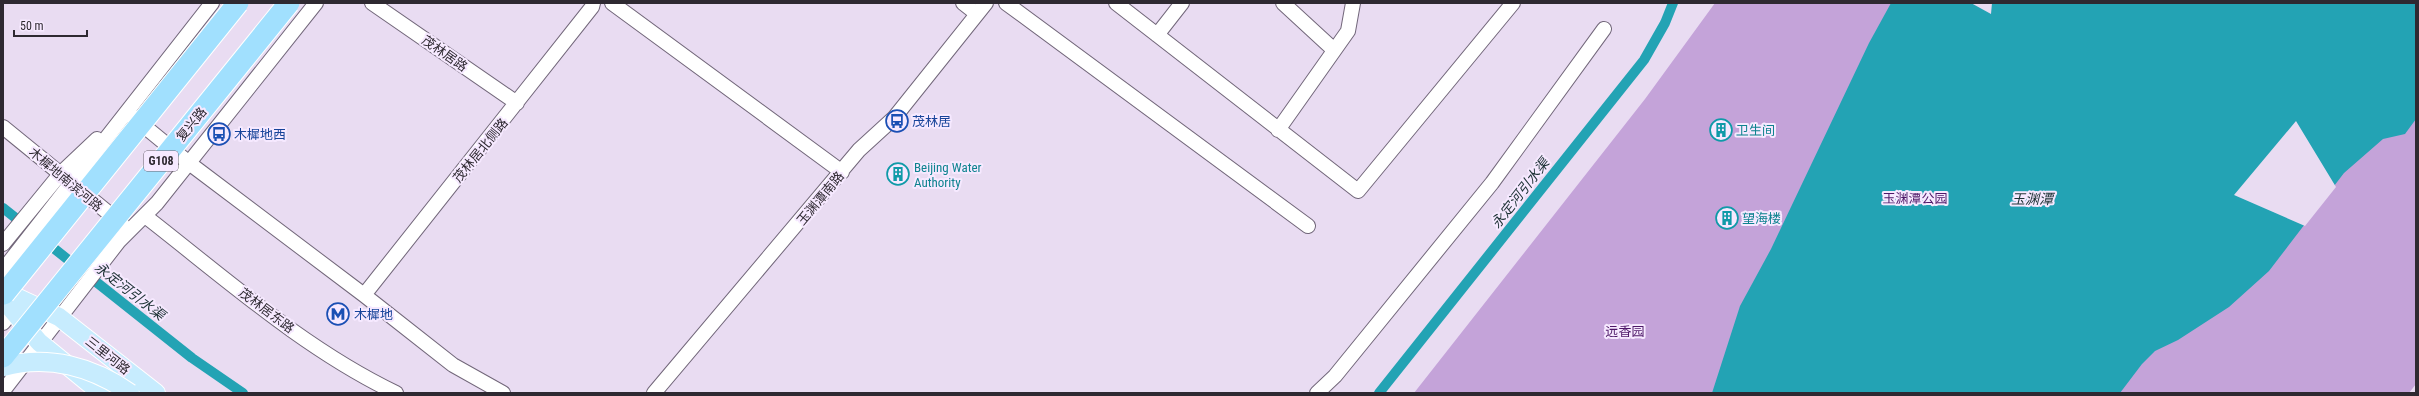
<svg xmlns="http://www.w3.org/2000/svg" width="2419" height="396" font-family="'Roboto Condensed','Noto Sans SC',sans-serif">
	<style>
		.green { fill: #c4a3d9 }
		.water { fill: #23a3b4 }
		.pier { fill: #e9dcf2 }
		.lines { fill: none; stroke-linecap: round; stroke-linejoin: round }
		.canal { stroke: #23a3b4; stroke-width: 10 }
		.minor-casing { stroke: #72677a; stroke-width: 16 }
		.major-casing { stroke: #fff; stroke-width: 20 }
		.minor { stroke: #fff; stroke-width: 14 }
		.major { stroke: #c7ecfe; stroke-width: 18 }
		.major-bridge-casing { stroke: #fff; stroke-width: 20; stroke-linecap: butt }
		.highway-bridge-casing { stroke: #fff; stroke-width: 23; stroke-linecap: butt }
		.major-bridge { stroke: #c7ecfe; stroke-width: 18 }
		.highway-bridge { stroke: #a1e0fe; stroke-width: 21 }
		.labels { text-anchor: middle; stroke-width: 4; stroke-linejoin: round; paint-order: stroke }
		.shield { fill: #f6e9ff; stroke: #6a636f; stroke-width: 1 }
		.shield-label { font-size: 12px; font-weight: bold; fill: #2e2931 }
		.street-label { font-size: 13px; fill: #2e2931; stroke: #f6e9ff }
		.transit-label { font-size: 13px; fill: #164399; stroke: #f6e9ff; text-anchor: start }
		.culture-label { font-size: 13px; fill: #0d838f; stroke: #f6e9ff; text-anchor: start }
		.park-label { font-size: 13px; fill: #4d1767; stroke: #f6e9ff }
		.water-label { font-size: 14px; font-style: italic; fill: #1d3235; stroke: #f6e9ff }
	</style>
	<rect width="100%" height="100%" fill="#e9dcf2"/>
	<!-- green -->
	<path class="green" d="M 1715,3 L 2416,3 L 2416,384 L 2409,393 L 1414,393 L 1645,99 Z"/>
	<!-- water -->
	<path class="water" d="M 1891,3 L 2416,3 L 2416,119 L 2405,134 L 2383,139 L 2344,173 L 2269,271 L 2229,307 L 2178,340 L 2155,351 L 2142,364 L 2120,393 L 1712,393 L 1740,306 L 1771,249 L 1869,43 Z"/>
	<!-- pier -->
	<path class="pier" d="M 1971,3 L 1992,3 L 1991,14 Z
		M 2296,121 L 2336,187 L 2305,226 L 2234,195 Z"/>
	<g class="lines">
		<!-- canal -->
		<path class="canal" d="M 3,208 L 192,358 L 243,393
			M 1379,393 L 1644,60 L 1665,23 L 1673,3"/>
		<!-- minor casing -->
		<g class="minor-casing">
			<path id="minor" d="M 372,3 L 517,103
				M 612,3 L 842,172
				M 963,3 L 977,14
				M 1006,3 L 1308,226
				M 1116,3 L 1358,191 L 1513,3
				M 1283,3 L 1334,50
				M 1157,35 L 1182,3
				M 127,112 L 189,163 L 364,295 L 453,365 L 503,393
				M 3,127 L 122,224
				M 1278,130 L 1348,31 L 1353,3
				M 145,216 C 225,278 304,349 396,393
				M 3,244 L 61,173 L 97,139
				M 3,270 L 212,3
				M 364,295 L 592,7 L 593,3
				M 3,323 L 19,304
				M 3,391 L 119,241 L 157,203 L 316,3
				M 654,393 L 859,150 L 894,118 L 986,3
				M 1317,393 L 1335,376 L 1492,183 L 1604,29"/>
		</g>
		<!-- major casing -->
		<g class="major-casing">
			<path id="major" d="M 3,291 L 59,317 L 156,393
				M 3,299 L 39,342 L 101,393"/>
		</g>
		<!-- minor -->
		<use href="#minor" class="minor"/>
		<!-- major -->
		<use href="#major" class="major"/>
		<!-- major-bridge casing -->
		<g class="major-bridge-casing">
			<path id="major-bridge" d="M 3,367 C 48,354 93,367 130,393"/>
		</g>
		<!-- highway-bridge casing -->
		<g class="highway-bridge-casing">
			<path id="highway-bridge" d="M 4,294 L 238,3
				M 3,357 L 289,3"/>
		</g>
		<!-- major-bridge -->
		<use href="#major-bridge" class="major-bridge"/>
		<!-- highway-bridge -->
		<use href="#highway-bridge" class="highway-bridge"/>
	</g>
	<!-- icons -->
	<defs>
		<g id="bus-ring" transform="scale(1.15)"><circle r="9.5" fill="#f6e9ff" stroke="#1a4fb4" stroke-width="1.5"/><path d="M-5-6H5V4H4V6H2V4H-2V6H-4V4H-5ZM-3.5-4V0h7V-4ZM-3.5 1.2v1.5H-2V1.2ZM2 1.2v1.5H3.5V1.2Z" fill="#1a4fb4"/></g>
		<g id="building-ring" transform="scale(1.15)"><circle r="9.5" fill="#f6e9ff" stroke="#0f9aa8" stroke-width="1.5"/><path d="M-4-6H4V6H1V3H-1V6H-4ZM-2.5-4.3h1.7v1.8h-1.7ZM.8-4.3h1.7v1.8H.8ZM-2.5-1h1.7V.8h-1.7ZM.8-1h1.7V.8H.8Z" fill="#0f9aa8"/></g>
		<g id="metro-ring" transform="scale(1.15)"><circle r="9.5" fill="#f6e9ff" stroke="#1a4fb4" stroke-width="1.5"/><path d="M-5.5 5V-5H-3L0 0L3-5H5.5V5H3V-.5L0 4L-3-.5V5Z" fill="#1a4fb4"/></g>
	</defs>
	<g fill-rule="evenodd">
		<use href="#bus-ring" x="897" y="121"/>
		<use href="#building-ring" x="1721" y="130"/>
		<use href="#bus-ring" x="219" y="134"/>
		<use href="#building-ring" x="898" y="174"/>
		<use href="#building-ring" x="1727" y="218"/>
		<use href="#metro-ring" x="338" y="314"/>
	</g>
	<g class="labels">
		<!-- shield labels -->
		<rect class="shield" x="144" y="151" width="34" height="20" rx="3"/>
		<g class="shield-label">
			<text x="161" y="165">G108</text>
		</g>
		<!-- street labels -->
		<g class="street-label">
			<text transform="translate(445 53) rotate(35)" y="5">茂林居路</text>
			<text transform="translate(191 124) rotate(-51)" y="5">复兴路</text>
			<text transform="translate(480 150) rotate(-51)" y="5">茂林居北侧路</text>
			<text transform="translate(66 179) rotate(40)" y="5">木樨地南滨河路</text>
			<text transform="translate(820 198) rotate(-50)" y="5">玉渊潭南路</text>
			<text transform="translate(267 310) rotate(37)" y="5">茂林居东路</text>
			<text transform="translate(108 355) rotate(38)" y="5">三里河路</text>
		</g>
		<!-- transit labels -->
		<g class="transit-label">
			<text x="912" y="126">茂林居</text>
			<text x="234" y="139">木樨地西</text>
			<text x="354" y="319">木樨地</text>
		</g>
		<!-- culture labels -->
		<g class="culture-label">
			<text x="1736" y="135">卫生间</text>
			<text x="914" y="172">Beijing Water<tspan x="914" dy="15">Authority</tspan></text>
			<text x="1742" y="223">望海楼</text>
		</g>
		<!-- park labels -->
		<g class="park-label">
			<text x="1915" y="203">玉渊潭公园</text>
			<text x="1625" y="336">远香园</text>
		</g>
		<!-- water labels -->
		<g class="water-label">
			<text transform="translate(1520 193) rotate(-52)" y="5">永定河引水渠</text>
			<text x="2032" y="204">玉渊潭</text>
			<text transform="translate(130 291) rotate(38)" y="5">永定河引水渠</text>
		</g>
	</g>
	<!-- border -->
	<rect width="2419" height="396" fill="none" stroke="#2e2931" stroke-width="8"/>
	<!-- scale -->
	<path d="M14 30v6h73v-6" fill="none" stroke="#2e2931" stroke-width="2"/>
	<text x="20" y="30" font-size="12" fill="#2e2931" stroke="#f6e9ff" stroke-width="3" paint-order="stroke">50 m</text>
</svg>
